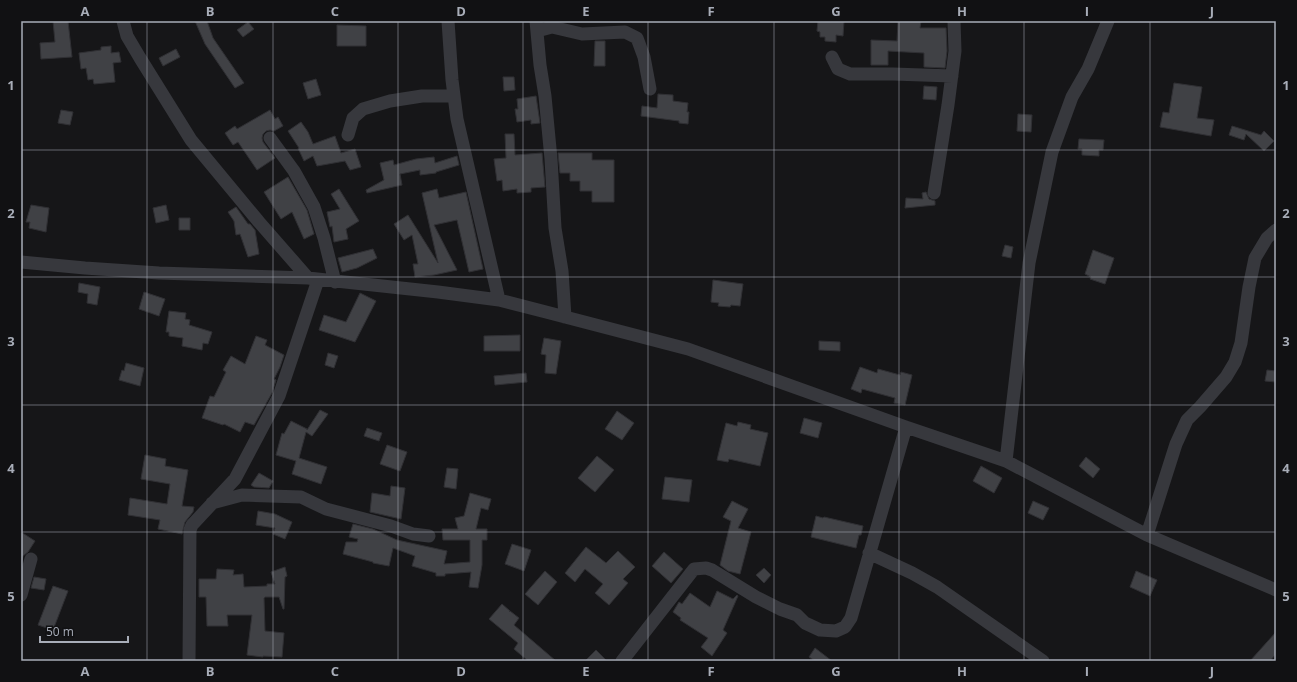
<svg xmlns="http://www.w3.org/2000/svg" width="1297" height="682" font-family="'Open Sans',sans-serif">
	<style>
		.building { fill: #404145; stroke: #303034 }
		.lines { fill: none; stroke-linecap: round; stroke-linejoin: round }
		.minor { stroke: #37383d; stroke-width: 13 }
		.grid { fill: none; stroke: #a8adb8; stroke-width: 1; stroke-opacity: 0.55 }
		.neatline { fill: none; stroke: #a8adb8; stroke-width: 1.5 }
		.grid-label { font-size: 13px; text-anchor: middle; font-weight: bold; fill: #a8adb8 }
	</style>
	<rect width="100%" height="100%" fill="#161618"/>
	<!-- building -->
	<path class="building" d="M 53,21 L 68,21 L 72,57 L 41,59 L 40,43 L 55,42 Z
		M 195,21 L 207,21 L 213,38 L 244,83 L 235,88 L 205,44 Z
		M 818,21 L 844,21 L 843,36 L 836,35 L 836,42 L 825,41 L 825,37 L 820,37 L 820,32 L 817,31 Z
		M 898,21 L 921,21 L 920,28 L 946,28 L 947,51 L 945,68 L 924,67 L 924,53 L 888,51 L 888,65 L 871,65 L 871,40 L 897,41 Z
		M 248,22 L 254,29 L 243,37 L 237,30 Z
		M 337,25 L 366,26 L 366,46 L 337,46 Z
		M 595,41 L 605,41 L 605,66 L 594,66 Z
		M 111,46 L 111,53 L 119,52 L 121,62 L 113,63 L 115,82 L 94,84 L 93,79 L 88,80 L 86,68 L 81,69 L 79,53 L 101,50 L 101,47 Z
		M 176,49 L 180,57 L 163,66 L 159,58 Z
		M 503,77 L 514,77 L 515,90 L 504,91 Z
		M 316,79 L 321,95 L 308,99 L 303,83 Z
		M 1174,83 L 1202,87 L 1197,118 L 1214,120 L 1211,136 L 1160,127 L 1163,112 L 1169,113 Z
		M 924,86 L 937,87 L 936,100 L 923,99 Z
		M 658,94 L 673,95 L 673,101 L 688,103 L 687,112 L 689,112 L 688,124 L 679,123 L 679,121 L 641,116 L 642,106 L 657,108 Z
		M 536,96 L 540,123 L 531,124 L 531,120 L 517,122 L 515,109 L 518,109 L 517,99 Z
		M 61,110 L 73,112 L 70,125 L 58,123 Z
		M 270,110 L 275,119 L 278,117 L 283,126 L 274,131 L 270,130 L 266,131 L 263,134 L 262,138 L 263,142 L 275,158 L 257,170 L 238,142 L 233,145 L 225,133 L 235,126 L 237,129 Z
		M 1018,114 L 1032,115 L 1031,132 L 1017,131 Z
		M 301,122 L 308,132 L 313,144 L 335,136 L 341,153 L 355,149 L 361,167 L 350,170 L 345,161 L 317,166 L 313,156 L 304,161 L 298,148 L 299,148 L 288,131 Z
		M 1232,126 L 1261,135 L 1264,131 L 1274,141 L 1264,151 L 1246,134 L 1244,140 L 1229,135 Z
		M 505,134 L 514,134 L 515,155 L 542,153 L 545,187 L 531,188 L 531,192 L 517,193 L 517,189 L 503,191 L 502,180 L 497,181 L 494,159 L 506,158 Z
		M 1079,139 L 1104,140 L 1103,150 L 1099,150 L 1099,156 L 1082,155 L 1082,149 L 1078,149 Z
		M 558,153 L 592,153 L 592,160 L 614,160 L 614,202 L 592,202 L 592,191 L 580,191 L 580,181 L 570,181 L 570,173 L 560,173 Z
		M 457,156 L 459,165 L 436,172 L 436,173 L 420,175 L 420,170 L 400,174 L 402,185 L 367,193 L 366,190 L 384,180 L 380,163 L 393,160 L 394,165 L 416,159 L 434,157 L 435,163 Z
		M 288,177 L 307,210 L 314,234 L 304,239 L 292,212 L 281,219 L 264,192 Z
		M 339,189 L 359,221 L 346,229 L 348,239 L 334,242 L 332,226 L 330,227 L 327,212 L 340,209 L 331,194 Z
		M 437,189 L 439,198 L 466,192 L 483,269 L 469,272 L 457,220 L 434,225 L 457,270 L 434,275 L 415,277 L 413,264 L 418,264 L 412,235 L 404,240 L 394,224 L 408,215 L 438,263 L 422,193 Z
		M 926,192 L 929,199 L 935,201 L 935,205 L 905,208 L 906,198 L 923,199 L 922,193 Z
		M 31,205 L 49,208 L 46,232 L 29,228 L 30,222 L 26,222 Z
		M 166,205 L 169,220 L 156,223 L 153,208 Z
		M 236,207 L 248,224 L 250,224 L 255,230 L 259,254 L 248,257 L 240,234 L 236,235 L 234,221 L 228,212 Z
		M 179,218 L 190,218 L 190,230 L 179,230 Z
		M 1005,245 L 1013,247 L 1011,258 L 1002,256 Z
		M 373,249 L 377,258 L 357,268 L 342,272 L 338,258 Z
		M 1093,250 L 1114,258 L 1105,284 L 1090,279 L 1091,277 L 1085,274 Z
		M 713,280 L 743,284 L 740,306 L 731,305 L 730,307 L 718,306 L 719,303 L 711,302 Z
		M 79,283 L 100,287 L 97,305 L 87,303 L 88,294 L 78,292 Z
		M 144,292 L 165,299 L 159,316 L 139,309 Z
		M 360,293 L 376,301 L 355,342 L 319,330 L 324,315 L 346,322 Z
		M 169,311 L 186,313 L 185,319 L 190,320 L 189,325 L 212,332 L 208,344 L 203,343 L 202,350 L 182,346 L 183,338 L 169,336 L 169,332 L 166,332 Z
		M 520,335 L 520,351 L 484,351 L 484,336 Z
		M 256,336 L 267,340 L 265,345 L 284,355 L 280,367 L 274,379 L 276,380 L 272,393 L 254,425 L 245,422 L 240,432 L 224,424 L 223,425 L 202,418 L 210,396 L 214,397 L 226,372 L 223,370 L 231,356 L 245,364 Z
		M 544,338 L 561,341 L 556,374 L 545,373 L 546,355 L 541,354 Z
		M 819,341 L 840,342 L 840,351 L 819,350 Z
		M 328,353 L 338,356 L 334,368 L 325,365 Z
		M 126,363 L 144,368 L 140,386 L 119,380 L 122,370 L 124,371 Z
		M 860,367 L 877,373 L 878,369 L 900,375 L 901,372 L 912,375 L 905,405 L 894,403 L 895,398 L 862,389 L 861,393 L 851,389 Z
		M 1267,370 L 1276,371 L 1276,382 L 1265,381 Z
		M 526,373 L 527,382 L 495,385 L 494,376 Z
		M 320,410 L 328,414 L 312,436 L 306,432 L 299,458 L 327,467 L 321,484 L 292,474 L 296,461 L 276,455 L 282,433 L 284,434 L 291,421 L 307,429 L 307,430 Z
		M 617,411 L 634,423 L 622,440 L 605,429 Z
		M 804,418 L 822,423 L 818,438 L 800,433 Z
		M 738,422 L 751,425 L 750,429 L 768,433 L 760,466 L 729,459 L 728,462 L 717,460 L 726,423 L 737,426 Z
		M 367,428 L 382,433 L 379,441 L 364,436 Z
		M 387,445 L 407,452 L 400,471 L 380,464 Z
		M 145,455 L 166,459 L 165,466 L 188,470 L 182,506 L 194,507 L 193,512 L 185,522 L 182,534 L 158,529 L 160,520 L 128,515 L 130,498 L 167,504 L 170,484 L 141,479 Z
		M 597,456 L 614,470 L 595,492 L 578,478 Z
		M 1086,457 L 1100,469 L 1093,478 L 1079,466 Z
		M 981,466 L 1002,478 L 994,493 L 973,481 Z
		M 447,468 L 458,469 L 456,489 L 444,487 Z
		M 259,473 L 273,481 L 269,488 L 254,487 L 251,485 Z
		M 665,477 L 692,480 L 689,502 L 662,499 Z
		M 391,486 L 405,488 L 401,519 L 370,512 L 372,493 L 390,496 Z
		M 470,493 L 491,499 L 488,510 L 481,508 L 476,529 L 487,529 L 487,540 L 482,540 L 482,565 L 478,588 L 469,587 L 471,572 L 445,574 L 445,576 L 436,576 L 436,573 L 412,566 L 415,556 L 393,548 L 389,566 L 373,563 L 373,562 L 343,554 L 346,542 L 357,542 L 358,539 L 349,537 L 353,524 L 373,529 L 397,540 L 447,551 L 444,564 L 470,562 L 470,540 L 443,540 L 442,529 L 458,529 L 455,518 L 464,516 Z
		M 732,501 L 748,509 L 738,528 L 751,532 L 740,574 L 728,571 L 720,565 L 731,521 L 723,517 Z
		M 1033,501 L 1049,508 L 1043,520 L 1028,513 Z
		M 258,511 L 275,514 L 292,522 L 285,539 L 273,534 L 275,528 L 256,525 Z
		M 816,516 L 823,518 L 824,517 L 863,526 L 861,535 L 859,535 L 856,548 L 811,537 Z
		M 21,532 L 35,541 L 28,552 L 23,556 L 21,564 Z
		M 512,544 L 531,550 L 524,571 L 505,564 Z
		M 586,547 L 606,563 L 618,551 L 635,567 L 623,579 L 628,583 L 609,605 L 595,593 L 603,584 L 585,569 L 575,582 L 565,573 Z
		M 664,552 L 683,569 L 671,583 L 652,566 Z
		M 285,567 L 287,576 L 285,577 L 284,609 L 283,609 L 279,597 L 265,597 L 264,598 L 265,631 L 284,633 L 282,657 L 263,656 L 263,657 L 247,655 L 252,615 L 227,615 L 228,626 L 207,626 L 206,597 L 199,597 L 199,579 L 216,579 L 217,569 L 234,570 L 233,575 L 243,574 L 244,587 L 267,586 L 267,584 L 275,584 L 271,572 Z
		M 764,568 L 771,575 L 764,583 L 756,575 Z
		M 545,571 L 557,582 L 538,605 L 525,594 Z
		M 1136,571 L 1157,580 L 1150,596 L 1130,587 Z
		M 34,577 L 46,579 L 44,590 L 31,588 Z
		M 53,586 L 68,591 L 53,630 L 38,625 Z
		M 717,591 L 733,599 L 737,595 L 738,596 L 723,630 L 727,633 L 712,656 L 701,647 L 708,638 L 680,620 L 681,618 L 673,612 L 679,602 L 682,604 L 690,593 L 710,607 Z
		M 502,604 L 510,611 L 509,612 L 510,611 L 519,618 L 514,625 L 556,661 L 528,661 L 514,649 L 518,643 L 489,619 Z
		M 1276,632 L 1276,654 L 1270,661 L 1250,661 Z
		M 815,648 L 832,661 L 815,661 L 809,657 Z
		M 596,650 L 607,661 L 585,661 Z"/>
	<g class="lines">
		<!-- minor -->
		<path class="minor" d="M 123,21 L 127,36 L 140,58 L 191,140 L 259,222 L 308,278
			M 448,21 L 452,80 L 457,119 L 499,300
			M 536,21 L 540,65 L 545,96 L 551,159 L 555,228 L 562,271 L 565,317
			M 537,31 L 552,27 L 582,34 L 625,32 L 637,38 L 644,57 L 650,89
			M 832,57 L 838,69 L 850,74 L 893,74 L 952,76
			M 348,135 L 353,118 L 363,109 L 390,101 L 422,96 L 454,96
			M 270,138 L 294,171 L 314,207 L 324,238 L 335,282
			M 934,193 L 948,105 L 955,51 L 954,21
			M 21,262 L 85,268 L 159,273 L 308,278 L 438,292 L 499,300 L 546,312 L 688,349 L 906,427 L 1006,461 L 1147,535 L 1276,590
			M 1006,461 L 1029,263 L 1052,152 L 1072,97 L 1088,69 L 1108,21
			M 212,503 L 242,495 L 301,497 L 326,509 L 391,526 L 413,534 L 429,536
			M 1147,535 L 1176,444 L 1187,420 L 1200,407 L 1226,377 L 1235,362 L 1241,343 L 1249,287 L 1255,258 L 1267,238 L 1276,230
			M 869,553 L 912,573 L 937,587 L 1043,661
			M 21,595 L 31,559
			M 189,661 L 190,530 L 192,525 L 235,479 L 279,396 L 318,280
			M 622,661 L 694,569 L 706,568 L 712,570 L 756,597 L 780,609 L 797,615 L 805,623 L 820,630 L 836,631 L 845,627 L 851,618 L 906,427"/>
	</g>
	<!-- grid -->
	<path class="grid" d="M 147,21 L 147,661M 273,21 L 273,661M 398,21 L 398,661M 523,21 L 523,661M 648,21 L 648,661M 774,21 L 774,661M 899,21 L 899,661M 1024,21 L 1024,661M 1150,21 L 1150,661M 21,150 L 1276,150M 21,277 L 1276,277M 21,405 L 1276,405M 21,532 L 1276,532"/>
	<!-- border -->
	<rect width="1297" height="682" fill="none" stroke="#111113" stroke-width="44"/>
	<!-- scale -->
	<path d="M40 636v6h88v-6" fill="none" stroke="#a8adb8" stroke-width="2"/>
	<text x="46" y="636" font-size="12" fill="#a8adb8" stroke="#111113" stroke-width="3" paint-order="stroke">50 m</text>
	<rect x="22" y="22" width="1253" height="638" class="neatline"/>
	<g class="grid-label">
		<text x="85" y="16">A</text>
		<text x="210" y="16">B</text>
		<text x="335" y="16">C</text>
		<text x="461" y="16">D</text>
		<text x="586" y="16">E</text>
		<text x="711" y="16">F</text>
		<text x="836" y="16">G</text>
		<text x="962" y="16">H</text>
		<text x="1087" y="16">I</text>
		<text x="1212" y="16">J</text>
		<text x="11" y="90">1</text>
		<text x="1286" y="90">1</text>
		<text x="11" y="218">2</text>
		<text x="1286" y="218">2</text>
		<text x="11" y="346">3</text>
		<text x="1286" y="346">3</text>
		<text x="11" y="473">4</text>
		<text x="1286" y="473">4</text>
		<text x="11" y="601">5</text>
		<text x="1286" y="601">5</text>
		<text x="85" y="676">A</text>
		<text x="210" y="676">B</text>
		<text x="335" y="676">C</text>
		<text x="461" y="676">D</text>
		<text x="586" y="676">E</text>
		<text x="711" y="676">F</text>
		<text x="836" y="676">G</text>
		<text x="962" y="676">H</text>
		<text x="1087" y="676">I</text>
		<text x="1212" y="676">J</text>
	</g>
</svg>
